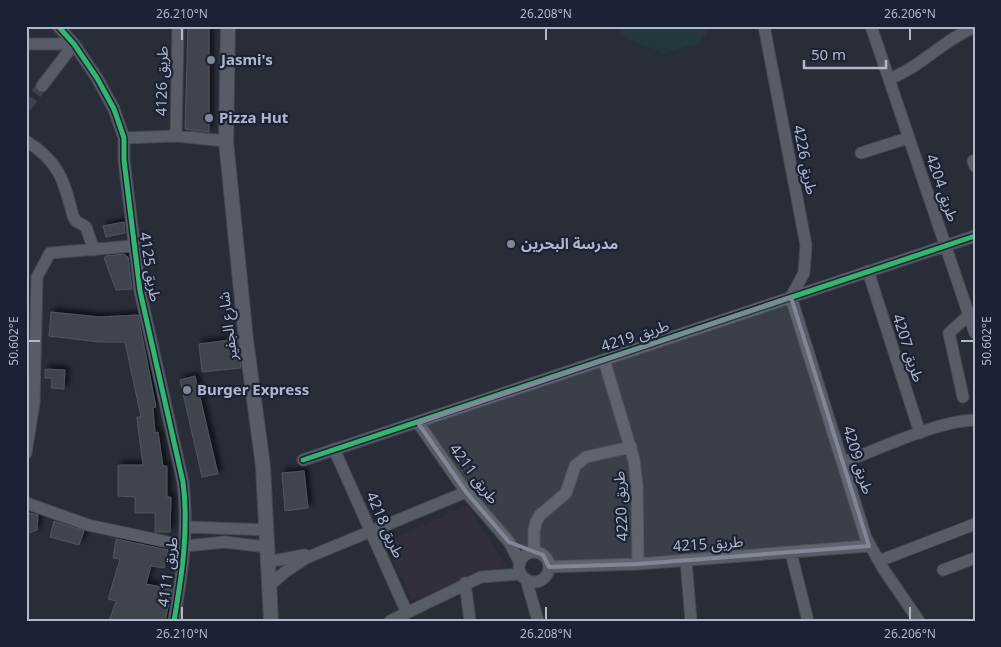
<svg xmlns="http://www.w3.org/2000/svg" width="1001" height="647" font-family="'Noto Sans','Noto Sans Arabic',sans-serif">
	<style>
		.medical { fill: #322e3e }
		.green { fill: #24373f }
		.building { fill: #40444e; stroke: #505560; filter: url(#shadow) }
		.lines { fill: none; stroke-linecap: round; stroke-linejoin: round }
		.minor-tunnel { stroke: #3d424e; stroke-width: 11; stroke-dasharray: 11 5.5; stroke-linecap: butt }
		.minor-casing { stroke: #454951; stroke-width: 13 }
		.tertiary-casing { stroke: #454951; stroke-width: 16 }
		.minor { stroke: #585c66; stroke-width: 11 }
		.tertiary { stroke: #585c66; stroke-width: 14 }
		.cycleway-casing { stroke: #1b2234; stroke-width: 8 }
		.cycleway { stroke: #33b770; stroke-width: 5 }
		.marked { fill: #818797; fill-opacity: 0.2; stroke: #818797; stroke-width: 4; stroke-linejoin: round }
		.ticks { fill: none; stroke: #b1b8ca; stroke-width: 2 }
		.poi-dot { fill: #818797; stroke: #1b2234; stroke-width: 2 }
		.labels { text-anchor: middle; stroke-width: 4.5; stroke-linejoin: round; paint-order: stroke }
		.poi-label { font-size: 15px; font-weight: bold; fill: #b1b8ca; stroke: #1b2234; text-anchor: start }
		.street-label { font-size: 15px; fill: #b1b8ca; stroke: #1b2234 }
		.neatline { fill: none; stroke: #b1b8ca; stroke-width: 2 }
		.ticks-label { font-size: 12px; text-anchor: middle; fill: #b1b8ca }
	</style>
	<defs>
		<filter id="shadow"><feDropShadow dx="4" dy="-4" stdDeviation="2.5" flood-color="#0009"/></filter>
	</defs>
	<rect width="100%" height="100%" fill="#282d38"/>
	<!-- medical -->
	<path class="medical" d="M 467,505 L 506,566 L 412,600 L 387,542 Z"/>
	<!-- green -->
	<path class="green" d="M 614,26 L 712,26 L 699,43 L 664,53 L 627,39 Z"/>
	<!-- building -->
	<path class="building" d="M 188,26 L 209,26 L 209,132 L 185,129 Z
		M 124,222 L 125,233 L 106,237 L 103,226 Z
		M 124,254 L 128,257 L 132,289 L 116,290 L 104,258 L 106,256 Z
		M 51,312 L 99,317 L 138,315 L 156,407 L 153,408 L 155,433 L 158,432 L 163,466 L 167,466 L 167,497 L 171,497 L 170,532 L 155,532 L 155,513 L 135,513 L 135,497 L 118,496 L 118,465 L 143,465 L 138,427 L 137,417 L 141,417 L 125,342 L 99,342 L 49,336 Z
		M 237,339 L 241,368 L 202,372 L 199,344 Z
		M 45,369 L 65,370 L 64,389 L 51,388 L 52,378 L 45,378 Z
		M 195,376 L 218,474 L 202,477 L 180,380 Z
		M 304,471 L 308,508 L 285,511 L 282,473 Z
		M 26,512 L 38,515 L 37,530 L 26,534 Z
		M 54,521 L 84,531 L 79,545 L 50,537 Z
		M 116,539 L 168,550 L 164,568 L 151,566 L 146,584 L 172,589 L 165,621 L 109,621 L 116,601 L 108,599 L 120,559 L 113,558 Z"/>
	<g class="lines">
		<!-- minor-tunnel -->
		<path class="minor-tunnel" d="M 26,107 L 42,86"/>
		<!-- minor casing -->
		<g class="minor-casing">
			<path id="minor" d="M 58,26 L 74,44 L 97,78 L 114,109 L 124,138 L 124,160 L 140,291 L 183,482 C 189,530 182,574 174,621
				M 764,26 L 806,245 L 804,273 L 791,297
				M 871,26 L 975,333
				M 26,44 L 74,44
				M 889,79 C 921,67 943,40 975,27
				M 42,86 L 74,44
				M 176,136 L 178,26
				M 124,138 L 176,136 L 226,141
				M 26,141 C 59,161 64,181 73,216 L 76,221 L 86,227 L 94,250
				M 861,153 L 908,138
				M 973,161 L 975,166
				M 868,271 L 920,433
				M 791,297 L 866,538 L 884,570 L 919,621
				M 604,360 L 634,460 L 637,486 L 638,564
				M 963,397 L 949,333 L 969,315
				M 418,423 L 466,492 L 509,542 L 520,563
				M 334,449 L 407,613
				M 26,453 L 34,403 L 37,277 L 50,253 L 133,246
				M 303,460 L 975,236
				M 844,462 C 879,449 940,420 975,420
				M 26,503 L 88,525 L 186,546 L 225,542 L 267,547
				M 187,527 L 266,530
				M 534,552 L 534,531 L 536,522 L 540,515 L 566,493 L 575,466 L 586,457 L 631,447
				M519 567a15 15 0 1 1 30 0a15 15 0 1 1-30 0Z
				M 791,553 L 808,621
				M 686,560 L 691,621
				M 879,561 L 975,524
				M 267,562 L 305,555
				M 549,567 L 638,564 L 869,546
				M 943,570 L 975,558
				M 526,579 L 538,621
				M 465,583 L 470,621
				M 269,586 L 285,572 L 306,558 L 466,492
				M 390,621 L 481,577 L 521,574"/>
		</g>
		<!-- tertiary casing -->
		<g class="tertiary-casing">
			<path id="tertiary" d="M 228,26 L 226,141 L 246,340 L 263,466 L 271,621"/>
		</g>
		<!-- minor -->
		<use href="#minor" class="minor"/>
		<!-- tertiary -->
		<use href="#tertiary" class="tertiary"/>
		<!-- cycleway casing -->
		<g class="cycleway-casing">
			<path id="cycleway" d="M 58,26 L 74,44 L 97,78 L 114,109 L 124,138 L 124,160 L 140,291 L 183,482 C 189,530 182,574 174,621
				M 303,460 L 975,236"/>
		</g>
		<!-- cycleway -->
		<use href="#cycleway" class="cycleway"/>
	</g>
	<!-- marked area -->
	<path class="marked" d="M 791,297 L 869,546 L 638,564 L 549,567 L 543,555 L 509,542 L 466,492 L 418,423 Z"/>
	<!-- ticks -->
	<path class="ticks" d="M 182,28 L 182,40M 546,28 L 546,40M 910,28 L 910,40M 28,341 L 40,341M 961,341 L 974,341M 182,607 L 182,620M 546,607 L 546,620M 910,607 L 910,620"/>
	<!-- markers -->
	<g class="poi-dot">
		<circle cx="211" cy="60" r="5"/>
		<circle cx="209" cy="118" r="5"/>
		<circle cx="511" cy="244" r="5"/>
		<circle cx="187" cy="390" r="5"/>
	</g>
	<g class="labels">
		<!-- poi labels -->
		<g class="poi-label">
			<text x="221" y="65">Jasmi's</text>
			<text x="219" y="123">Pizza Hut</text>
			<text x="521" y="249">مدرسة البحرين</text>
			<text x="197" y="395">Burger Express</text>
		</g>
		<!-- street labels -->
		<g class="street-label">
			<text transform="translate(162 81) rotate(-89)" y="5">طريق 4126</text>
			<text transform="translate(805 160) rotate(79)" y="5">طريق 4226</text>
			<text transform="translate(942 188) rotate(71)" y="5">طريق 4204</text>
			<text transform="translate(150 267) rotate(81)" y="5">طريق 4125</text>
			<text transform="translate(228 326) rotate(-97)" y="5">شارع الجفير</text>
			<text transform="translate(635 336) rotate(-18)" y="5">طريق 4219</text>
			<text transform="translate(908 348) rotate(72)" y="5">طريق 4207</text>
			<text transform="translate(858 460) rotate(73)" y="5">طريق 4209</text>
			<text transform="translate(474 474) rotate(53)" y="5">طريق 4211</text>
			<text transform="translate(621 506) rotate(-93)" y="5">طريق 4220</text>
			<text transform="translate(385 525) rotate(66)" y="5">طريق 4218</text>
			<text transform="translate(708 544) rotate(-4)" y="5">طريق 4215</text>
			<text transform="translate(168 572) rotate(-82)" y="5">طريق 4111</text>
		</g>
	</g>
	<!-- border -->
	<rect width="1001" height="647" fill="none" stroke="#1b2234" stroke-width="55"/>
	<!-- scale -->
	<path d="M804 60v8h82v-8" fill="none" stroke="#b1b8ca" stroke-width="2.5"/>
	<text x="811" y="60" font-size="15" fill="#b1b8ca" stroke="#1b2234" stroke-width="4" paint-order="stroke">50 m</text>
	<rect x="28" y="28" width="946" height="592" class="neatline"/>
	<g class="ticks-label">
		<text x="182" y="18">26.210°N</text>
		<text x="546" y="18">26.208°N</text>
		<text x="910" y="18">26.206°N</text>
		<text transform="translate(987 341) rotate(-90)" y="4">50.602°E</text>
		<text transform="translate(14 341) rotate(-90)" y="4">50.602°E</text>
		<text x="182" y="638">26.210°N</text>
		<text x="546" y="638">26.208°N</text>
		<text x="910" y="638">26.206°N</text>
	</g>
</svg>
